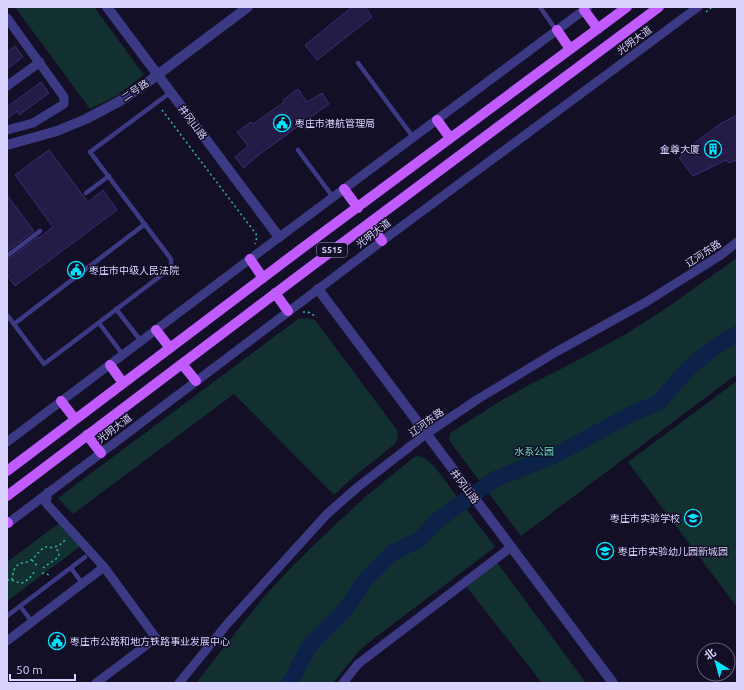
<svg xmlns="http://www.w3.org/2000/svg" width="744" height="690" font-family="Ubuntu,'Noto Sans SC',sans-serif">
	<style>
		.green { fill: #12302f }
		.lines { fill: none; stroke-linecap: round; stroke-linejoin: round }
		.river { stroke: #0c2248; stroke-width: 16 }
		.building { fill: #241b47; stroke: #3b2d73 }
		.path { stroke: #2fb8b0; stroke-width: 1.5; stroke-dasharray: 2 3; stroke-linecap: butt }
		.service { stroke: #3d3a85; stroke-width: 4.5 }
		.minor { stroke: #3d3a85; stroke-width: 9 }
		.tertiary { stroke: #3d3a85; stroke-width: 10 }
		.primary { stroke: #c25bff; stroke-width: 10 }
		.labels { text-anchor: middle; stroke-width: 3; stroke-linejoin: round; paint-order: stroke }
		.shield { fill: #130f26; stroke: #9e99be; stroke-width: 1 }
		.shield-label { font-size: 9px; font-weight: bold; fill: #d9d4ff }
		.street-label { font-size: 10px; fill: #d9d4ff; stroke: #130f26 }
		.poi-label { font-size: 10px; fill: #d9d4ff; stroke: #130f26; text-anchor: start }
		.park-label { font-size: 10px; fill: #5fe0c0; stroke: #130f26 }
	</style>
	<rect width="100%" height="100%" fill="#130f26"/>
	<!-- green -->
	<path class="green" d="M 15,7 L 94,7 L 144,75 L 116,96 L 90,109 Z
		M 737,258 L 737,374 L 521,536 L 451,443 L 449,438 L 450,433 L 502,400 L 529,385 L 563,368 L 626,334 L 668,307 Z
		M 306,318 L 315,320 L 397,430 L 398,436 L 396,443 L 350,480 L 334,495 L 234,394 L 73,514 L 58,498 L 298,319 Z
		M 737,381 L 737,607 L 628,462 Z
		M 417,456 C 425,457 429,461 434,466 L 495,547 L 372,640 L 359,651 L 333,683 L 196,683 L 262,599 L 284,575 L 318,541 L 365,497 L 413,458 Z
		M 65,519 L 82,545 L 7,601 L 7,562 Z
		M 496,561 L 586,683 L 542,683 L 465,585 Z"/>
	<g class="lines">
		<!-- river -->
		<path class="river" d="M 290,683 L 309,646 L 345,610 L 367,578 L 392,553 L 420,539 L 438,520 L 495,479 L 554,456 L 633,413 L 658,403 L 690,367 L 715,347 L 737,334"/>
	</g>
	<!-- building -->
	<path class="building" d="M 352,7 L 365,7 L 372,17 L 317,60 L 305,45 Z
		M 15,46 L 23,57 L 7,69 L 7,52 Z
		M 41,82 L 49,93 L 19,115 L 17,111 L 7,119 L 7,107 Z
		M 298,89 L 307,102 L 322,93 L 329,104 L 257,156 L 244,168 L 235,157 L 248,146 L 237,132 L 251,122 L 253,124 L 284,102 L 283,100 Z
		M 737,115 L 737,160 L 729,163 L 726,160 L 693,176 L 679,158 L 697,141 L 720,124 Z
		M 49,150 L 88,202 L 103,190 L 117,210 L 15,286 L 7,275 L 7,260 L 9,259 L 38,237 L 39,238 L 53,227 L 15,175 Z
		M 7,195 L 34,231 L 7,251 Z"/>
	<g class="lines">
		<!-- path -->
		<path class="path" d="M 706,12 L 712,7
			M 162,110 L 256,234 L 257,237 L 255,244
			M 303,312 L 308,312 L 317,317
			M 32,560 L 38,567
			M 43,568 L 57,558 L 59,555 L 56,546
			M 42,573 L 50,575
			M 7,580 L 12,580 C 13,572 14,565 22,563 C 25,562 29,562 31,560 C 36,557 39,550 45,547 C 48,547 51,548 54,547 C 60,546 63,542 67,538
			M 12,580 L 17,582 L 22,583 L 29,579 L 35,571"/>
		<!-- service -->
		<path class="service" d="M 540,7 L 556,30
			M 358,63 L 413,137
			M 298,150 L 333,197
			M 86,193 L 109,176
			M 7,256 L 40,231
			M 116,309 L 141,341
			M 7,315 L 44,364 L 171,268 L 171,259 L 90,152 L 171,92
			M 99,323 L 123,355
			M 14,324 L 145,224
			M 71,568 L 82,583
			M 20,606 L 32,622
			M 7,616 L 85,557"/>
		<!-- minor -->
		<path class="minor" d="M 7,18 L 64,97 L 64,104 L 33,123 L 7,130
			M 7,86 L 40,62
			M 7,442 L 250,259 L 588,7
			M 48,492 L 46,503 L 104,567 L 156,638 L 96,683
			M 7,524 L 382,241 L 698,7
			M 7,641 L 104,567
			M 179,683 L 228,623 L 327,514 L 359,486 L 426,434 L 478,399 L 556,352 L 646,302 L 721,255 L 737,242
			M 343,683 L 358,664 L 511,547"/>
		<!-- tertiary -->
		<path class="tertiary" d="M 107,7 L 279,237
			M 7,145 L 57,131 L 86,119 L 120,101 L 148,82 L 248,7
			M 318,289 L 613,683"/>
		<!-- primary -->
		<path class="primary" d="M 584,10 L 598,29
			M 557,30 L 570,49
			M 437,120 L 450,138
			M 344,189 L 358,208
			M 369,223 L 382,241
			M 250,259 L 263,278
			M 275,293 L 288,311
			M 156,330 L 170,348
			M 182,364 L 196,381
			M 110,365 L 123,383
			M 61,401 L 75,419
			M 87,435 L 101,453
			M 7,471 L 301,249 L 627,7
			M 7,496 L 313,265 L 659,7
			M 7,522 L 8,523"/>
	</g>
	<!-- icons -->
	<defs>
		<g id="civic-ring" transform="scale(0.9)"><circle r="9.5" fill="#130f26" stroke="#00e5ff" stroke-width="1.5"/><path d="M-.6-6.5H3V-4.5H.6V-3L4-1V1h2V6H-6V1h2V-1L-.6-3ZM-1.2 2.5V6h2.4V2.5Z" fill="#00e5ff"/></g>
		<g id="building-ring" transform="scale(0.9)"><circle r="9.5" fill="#130f26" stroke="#00e5ff" stroke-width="1.5"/><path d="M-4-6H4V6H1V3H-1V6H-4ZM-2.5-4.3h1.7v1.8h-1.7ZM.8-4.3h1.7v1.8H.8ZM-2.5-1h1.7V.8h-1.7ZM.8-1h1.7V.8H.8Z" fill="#00e5ff"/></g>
		<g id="school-ring" transform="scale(0.9)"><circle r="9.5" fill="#130f26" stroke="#00e5ff" stroke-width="1.5"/><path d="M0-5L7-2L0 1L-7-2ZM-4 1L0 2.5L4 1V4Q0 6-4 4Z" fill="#00e5ff"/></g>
	</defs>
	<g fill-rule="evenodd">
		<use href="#civic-ring" x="282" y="123"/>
		<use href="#building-ring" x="713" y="149"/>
		<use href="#civic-ring" x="76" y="270"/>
		<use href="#school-ring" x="693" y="518"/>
		<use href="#school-ring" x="605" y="551"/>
		<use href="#civic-ring" x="57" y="641"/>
	</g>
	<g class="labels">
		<!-- shield labels -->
		<rect class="shield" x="317" y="243" width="30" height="14" rx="3"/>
		<g class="shield-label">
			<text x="332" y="253">S515</text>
		</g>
		<!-- street labels -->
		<g class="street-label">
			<text transform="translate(634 40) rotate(-36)" y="4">光明大道</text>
			<text transform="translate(135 90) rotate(-34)" y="4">二号路</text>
			<text transform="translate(193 122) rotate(53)" y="4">井冈山路</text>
			<text transform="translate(373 233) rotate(-37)" y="4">光明大道</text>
			<text transform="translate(703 253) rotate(-33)" y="4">辽河东路</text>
			<text transform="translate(426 422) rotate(-36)" y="4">辽河东路</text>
			<text transform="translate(114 428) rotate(-37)" y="4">光明大道</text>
			<text transform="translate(465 486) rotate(53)" y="4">井冈山路</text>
		</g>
		<!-- poi labels -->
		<g class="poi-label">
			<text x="295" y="127">枣庄市港航管理局</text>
			<text x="700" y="153" text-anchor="end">金尊大厦</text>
			<text x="89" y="274">枣庄市中级人民法院</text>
			<text x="680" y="522" text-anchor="end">枣庄市实验学校</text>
			<text x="618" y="555">枣庄市实验幼儿园新城园</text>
			<text x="70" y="645">枣庄市公路和地方铁路事业发展中心</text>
		</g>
		<!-- park labels -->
		<g class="park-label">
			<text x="534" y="455">水系公园</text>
		</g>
	</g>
	<!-- border -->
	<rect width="744" height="690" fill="none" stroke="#d9d4ff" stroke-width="16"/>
	<!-- north arrow -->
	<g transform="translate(716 662) rotate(323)"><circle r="19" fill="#130f26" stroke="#625e7d"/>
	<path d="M0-3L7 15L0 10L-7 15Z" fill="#00e5ff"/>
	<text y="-6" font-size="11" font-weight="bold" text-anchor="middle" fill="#d9d4ff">北</text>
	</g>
	<!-- scale -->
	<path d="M10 674v6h65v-6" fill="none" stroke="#d9d4ff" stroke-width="2"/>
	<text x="16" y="674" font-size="12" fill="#d9d4ff" stroke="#130f26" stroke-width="3" paint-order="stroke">50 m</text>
</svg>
